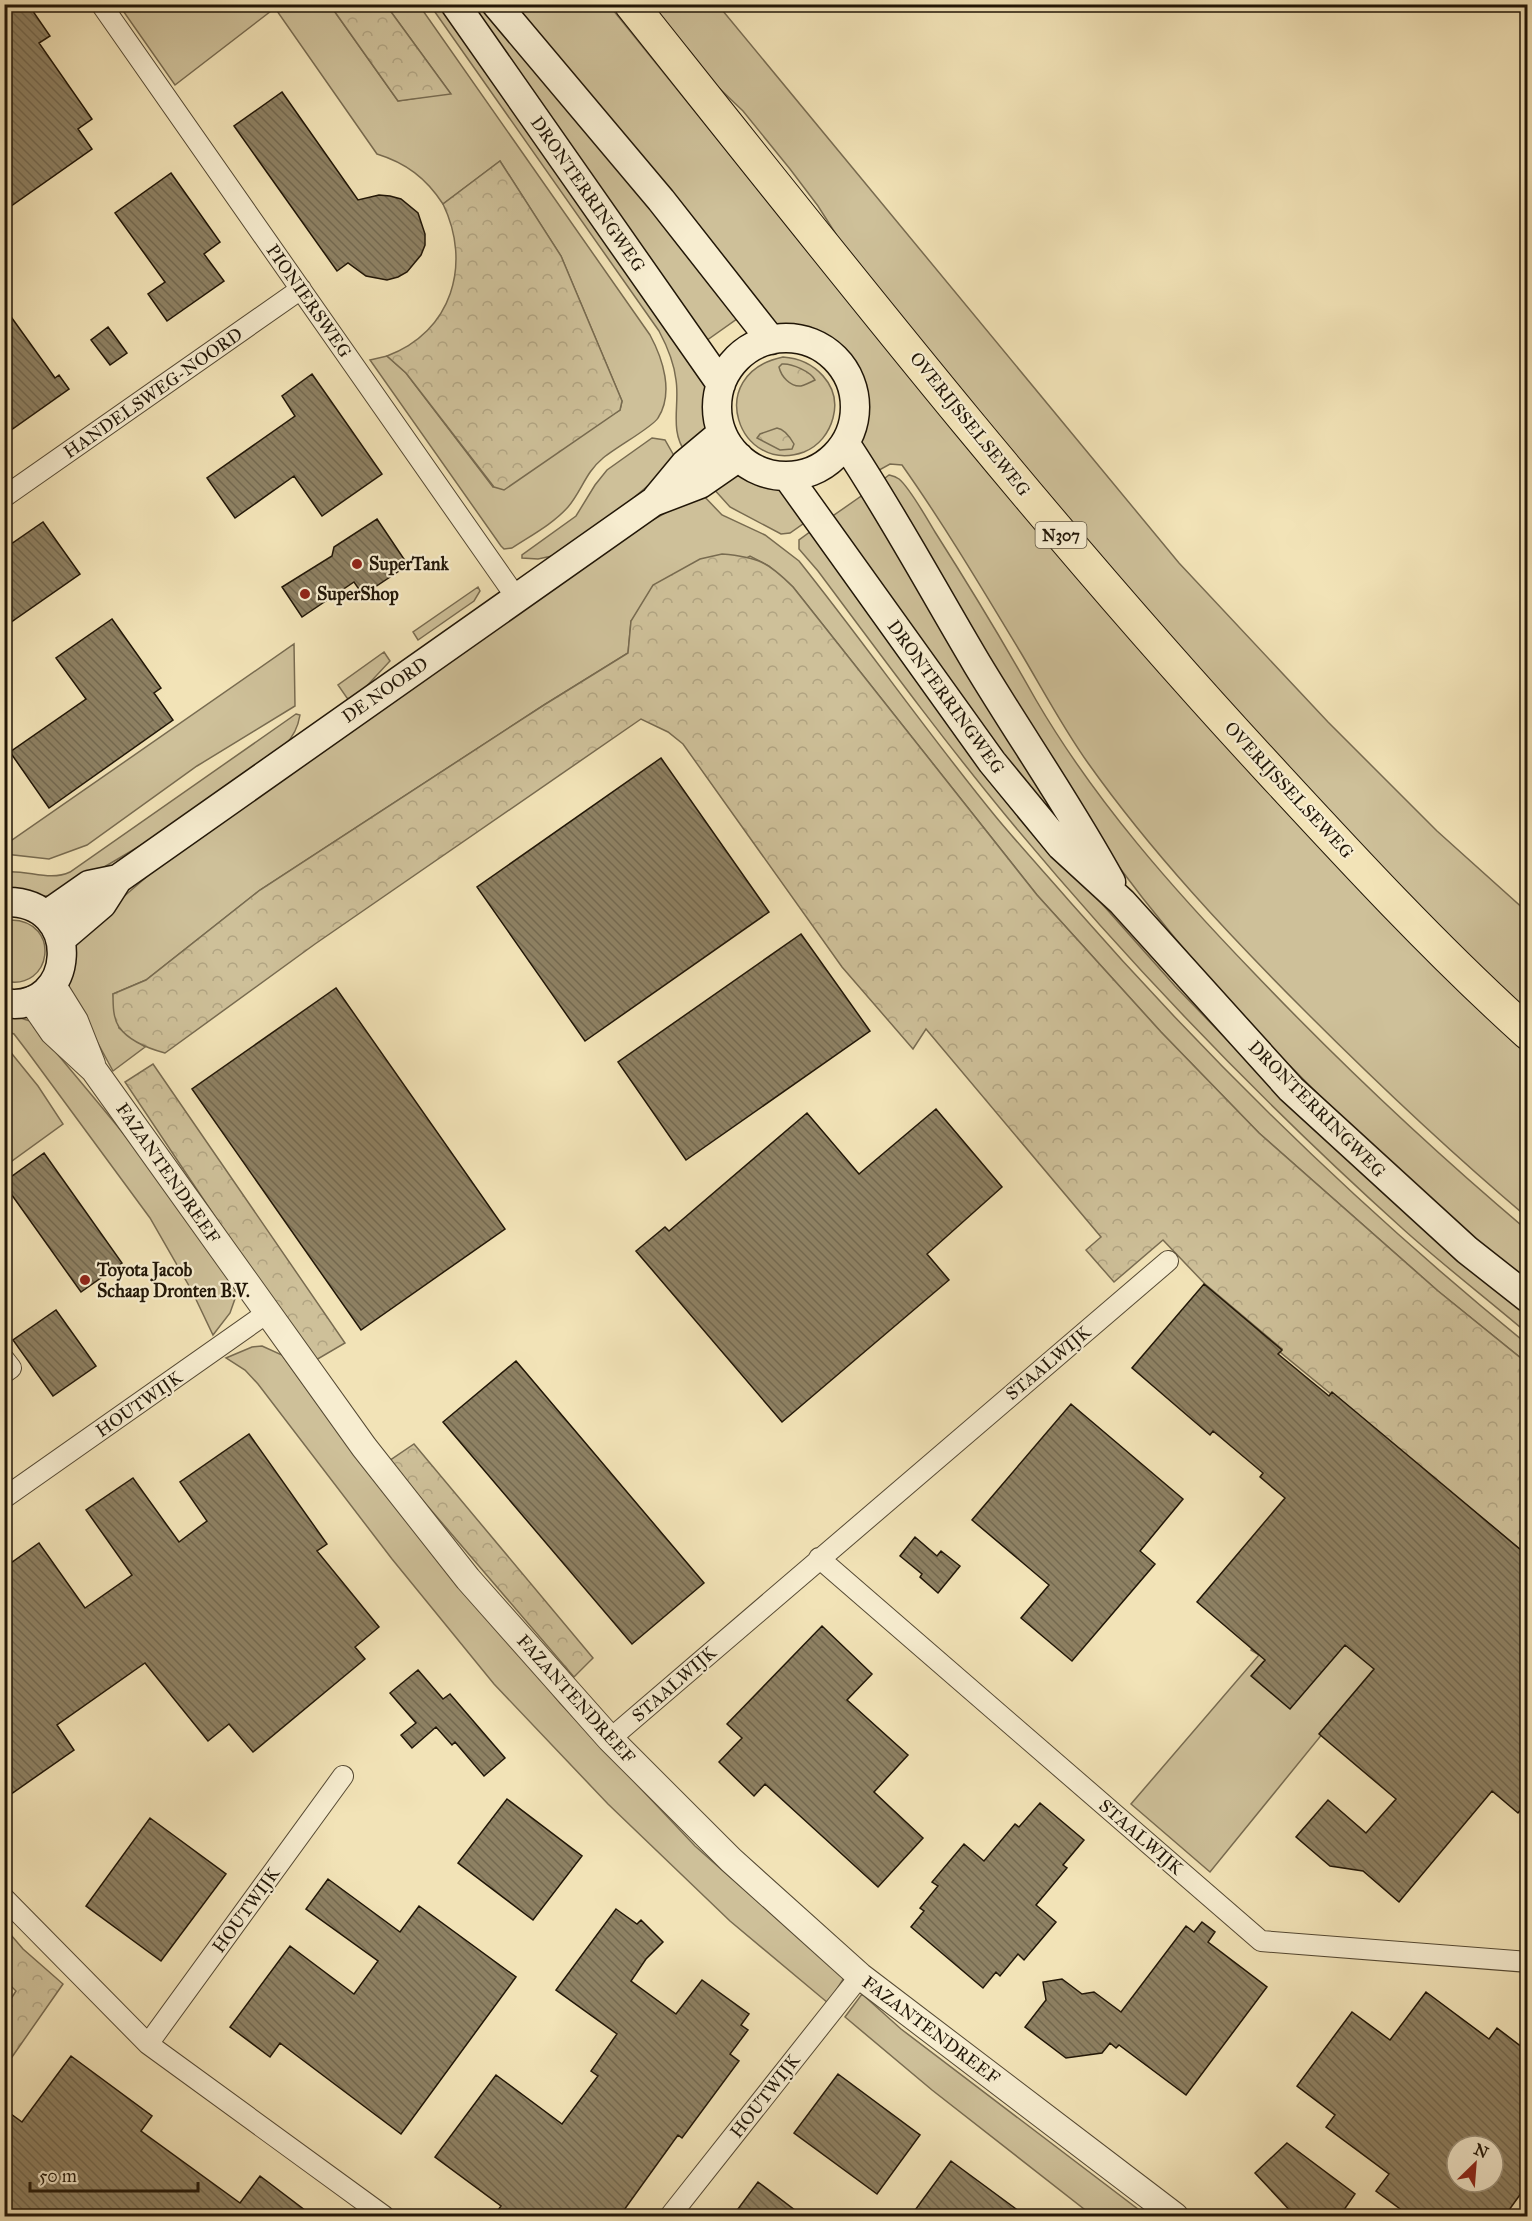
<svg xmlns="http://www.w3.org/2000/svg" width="1532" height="2221" font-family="'IM FELL Great Primer',serif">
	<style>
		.grass { fill: #cec099; stroke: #786b50; stroke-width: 1.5 }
		.forest { fill: url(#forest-crowns); stroke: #786b50; stroke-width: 1.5 }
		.building { fill: url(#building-back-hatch); stroke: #211607; stroke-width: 1.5; fill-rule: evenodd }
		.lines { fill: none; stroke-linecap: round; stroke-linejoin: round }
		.minor-casing { stroke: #554933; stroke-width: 22 }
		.tertiary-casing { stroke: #554933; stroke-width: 28 }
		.secondary-casing { stroke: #211607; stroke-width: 31 }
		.trunk-casing { stroke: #211607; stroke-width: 35 }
		.minor { stroke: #f7edd0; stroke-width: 20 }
		.tertiary { stroke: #f7edd0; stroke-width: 26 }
		.secondary { stroke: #f7edd0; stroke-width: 28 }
		.trunk { stroke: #f2e3b7; stroke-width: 33 }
		.poi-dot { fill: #8f2418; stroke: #f7edd0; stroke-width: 2 }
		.labels { text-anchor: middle; stroke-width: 4.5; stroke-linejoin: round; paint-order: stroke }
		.shield { fill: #f7edd0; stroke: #615643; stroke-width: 1.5 }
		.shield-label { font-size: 16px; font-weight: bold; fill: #211607 }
		.street-label { font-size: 18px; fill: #211607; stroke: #f7edd0 }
		.poi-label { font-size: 18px; font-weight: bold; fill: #211607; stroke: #f7edd0; text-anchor: start }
	</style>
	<defs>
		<pattern id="forest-crowns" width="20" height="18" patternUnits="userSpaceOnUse" patternTransform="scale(1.5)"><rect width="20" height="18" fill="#cec099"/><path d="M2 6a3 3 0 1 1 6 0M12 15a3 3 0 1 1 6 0" fill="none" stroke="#b1a482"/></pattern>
		<pattern id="building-back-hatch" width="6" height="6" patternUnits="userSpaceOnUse" patternTransform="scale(1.5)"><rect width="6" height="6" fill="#8e8163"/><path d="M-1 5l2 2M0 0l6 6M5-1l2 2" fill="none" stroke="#746950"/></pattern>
	</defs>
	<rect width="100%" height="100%" fill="#f2e3b7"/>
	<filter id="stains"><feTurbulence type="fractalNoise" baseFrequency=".00333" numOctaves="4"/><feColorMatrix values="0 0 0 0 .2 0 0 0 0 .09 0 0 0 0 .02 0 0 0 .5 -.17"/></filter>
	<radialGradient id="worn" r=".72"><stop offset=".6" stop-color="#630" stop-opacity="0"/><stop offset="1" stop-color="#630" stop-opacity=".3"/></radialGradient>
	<!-- grass -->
	<path class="grass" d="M 119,5 L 330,5 L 398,101 L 450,93 L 386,5 L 419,5 L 650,335 C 663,359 674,393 658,418 C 653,427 613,449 602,459 C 586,472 581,492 568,507 C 553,524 530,536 512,548 L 504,549 L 501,546 L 370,360 L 387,356 L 406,373 L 493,487 L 620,410 L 622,401 L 561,256 L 500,161 L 443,204 C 426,178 406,163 377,154 L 275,8 L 175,85 Z
		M 430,5 L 446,5 L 708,391 L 708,412 L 705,430 L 686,453 C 669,431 680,405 676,380 C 674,362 667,346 659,331 Z
		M 465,5 L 484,5 L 741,316 L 703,343 Z
		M 504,5 L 609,5 L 810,254 L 1511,1040 L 1527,1055 L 1527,1217 C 1450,1152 1377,1083 1306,1012 C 1228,934 1152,853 1088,763 C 1063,728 1043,690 1021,653 C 983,590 945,526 902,465 L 890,464 L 874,473 C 870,463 861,450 859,439 C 858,429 863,416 863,406 C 863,380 849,353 826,340 C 810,330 790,331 773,322 Z
		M 647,5 L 718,5 L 1179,563 L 1328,722 L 1437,831 L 1527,912 L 1527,1014 L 1462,950 L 1376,862 L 1213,686 L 1070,520 L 848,253 L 818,206 L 790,169 L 743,111 L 696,66 Z
		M 783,357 C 814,359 842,385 833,418 C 829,433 819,446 804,452 C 739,476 702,374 783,357 Z
		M 652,438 L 665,440 L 677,461 L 617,512 L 552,556 L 538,559 L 522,558 L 522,555 L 576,516 L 595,485 L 607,470 Z
		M 889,475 C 894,476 895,476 899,479 C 910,488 927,519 935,532 C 970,587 1004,643 1036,700 C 1095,801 1173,889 1254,973 C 1341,1064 1431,1149 1527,1230 L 1527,1282 C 1375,1156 1231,1019 1113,859 C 1084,820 1061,776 1036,735 C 984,651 932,567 880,482 Z
		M 736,476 C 773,476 785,495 807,521 L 790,533 L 781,534 L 730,507 L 712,487 Z
		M 867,492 L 1078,838 L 1071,844 L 827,520 Z
		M 701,493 L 722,515 L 765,535 L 799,561 C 866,645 928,734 996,817 C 1020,846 1046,874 1071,903 C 1211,1063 1362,1210 1527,1344 L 1527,1363 L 1438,1291 L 1259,1133 L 1161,1032 L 1037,895 L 793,587 L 769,566 L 750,556 L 631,621 L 628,653 L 544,705 L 260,890 L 146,980 L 113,994 L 119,1028 L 145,1047 L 113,1071 L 69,990 L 69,982 L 77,942 L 114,905 L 165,861 L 633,531 Z
		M 814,529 L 1079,878 L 1175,986 L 1262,1076 L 1504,1296 L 1527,1315 L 1527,1333 C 1486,1298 1443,1265 1403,1229 C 1261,1101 1128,963 1007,817 C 941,737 880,654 818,571 L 799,549 L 799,540 Z
		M 478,587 L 480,591 L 474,601 L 418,640 L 413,632 Z
		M 294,644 L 295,706 L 197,766 L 87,845 L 49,859 L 5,854 L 5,845 Z
		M 384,652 L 390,661 L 363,690 L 349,699 L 347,698 L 338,685 Z
		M 296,714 L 300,715 C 298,727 294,736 285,745 L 150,840 L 55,896 L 37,896 L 5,888 L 4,872 C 27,869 49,882 70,872 Z
		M 11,920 C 62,921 52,992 5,981 L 5,921 Z
		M 4,1013 L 30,1021 C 102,1109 180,1194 237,1293 L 230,1313 L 213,1335 L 192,1291 L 150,1218 L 27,1051 L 14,1034 L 5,1031 Z
		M 4,1044 L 38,1086 L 63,1124 L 5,1166 Z
		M 262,1346 L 282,1355 L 343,1439 L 560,1703 L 695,1846 L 844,1978 L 828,2003 L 730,1921 L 608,1804 L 494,1684 L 392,1559 L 258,1384 L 245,1370 L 226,1358 L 252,1347 Z
		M 1412,1460 L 1522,1550 L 1392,1704 L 1323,1733 L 1210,1872 L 1131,1804 L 1259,1655 L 1251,1650 Z
		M 862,1994 L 901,2029 L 1147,2216 L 1093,2216 L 932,2090 L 845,2017 Z"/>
	<!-- forest -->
	<path class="forest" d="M 330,5 L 386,5 L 451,94 L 398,101 Z
		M 500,161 L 561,256 L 622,401 L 620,410 L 504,490 L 494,487 L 406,373 L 387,356 C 452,332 472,264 443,204 Z
		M 782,364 C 792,363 811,372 815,380 C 811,382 805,385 801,386 C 790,387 781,376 779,367 Z
		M 777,428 C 784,429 790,437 794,444 L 792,449 L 780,450 L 757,438 L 760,434 Z
		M 722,554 C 758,557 768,562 793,587 L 1037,895 L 1161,1032 L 1259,1133 L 1438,1291 L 1527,1363 L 1527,1555 L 1280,1352 L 1282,1349 L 1205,1284 L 1163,1240 L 1114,1282 L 1086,1250 L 1101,1237 L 926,1029 L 913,1049 L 842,967 L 683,744 L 668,732 L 641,719 L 315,944 L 165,1053 C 150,1049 129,1041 119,1027 C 113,1018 113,1005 113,994 L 146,980 L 260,890 L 544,705 L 628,653 L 631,621 L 653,585 L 700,559 Z
		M 153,1064 L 345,1343 L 316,1360 L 230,1239 L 125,1082 Z
		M 414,1444 L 593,1658 L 574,1677 L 389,1461 Z
		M 5,1928 L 23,1949 L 63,1984 L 5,2067 L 5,2008 L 16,1991 L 5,1980 Z"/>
	<!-- building -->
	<path class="building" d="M 4,4 L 28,4 L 50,36 L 39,43 L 92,119 L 78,129 L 92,149 L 4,211 Z
		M 282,92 L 358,200 L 379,195 L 390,196 L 401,199 L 418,213 L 425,234 L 425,245 L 421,255 L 407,272 L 398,277 L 387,280 L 366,276 L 348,263 L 337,271 L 234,126 Z
		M 171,173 L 220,242 L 204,254 L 224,281 L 167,321 L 148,294 L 165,282 L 115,213 Z
		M 4,307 L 55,378 L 59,375 L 69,389 L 4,435 Z
		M 108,327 L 127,353 L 110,365 L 91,340 Z
		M 312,374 L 382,474 L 322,516 L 294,476 L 235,518 L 207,478 L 295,416 L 282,396 Z
		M 377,519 L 408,565 L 363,595 L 354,582 L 302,617 L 282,587 L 332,556 L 334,547 Z
		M 43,522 L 80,574 L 4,627 L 4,549 Z
		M 112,619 L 161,688 L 154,693 L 173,720 L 49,808 L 10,752 L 86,699 L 56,658 Z
		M 661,758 L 769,912 L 585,1041 L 477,887 Z
		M 801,934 L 870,1031 L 686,1160 L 618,1062 Z
		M 336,988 L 505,1229 L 361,1330 L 192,1089 Z
		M 936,1109 L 1002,1187 L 927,1254 L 949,1280 L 782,1422 L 636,1251 L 665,1227 L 669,1231 L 807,1113 L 859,1174 Z
		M 44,1153 L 122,1263 L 81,1292 L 4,1184 L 4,1182 Z
		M 1204,1284 L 1282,1350 L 1278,1354 L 1329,1396 L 1332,1392 L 1527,1555 L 1527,1802 L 1518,1813 L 1492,1791 L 1399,1902 L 1363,1871 L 1330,1866 L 1296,1837 L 1328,1800 L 1366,1833 L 1396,1799 L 1319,1734 L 1374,1669 L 1345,1645 L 1290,1709 L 1251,1676 L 1265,1660 L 1197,1602 L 1285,1498 L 1260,1477 L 1263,1473 L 1213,1431 L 1210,1435 L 1132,1368 Z
		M 56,1310 L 96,1366 L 53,1396 L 13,1340 Z
		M 516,1361 L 704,1583 L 632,1644 L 443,1422 Z
		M 1071,1404 L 1183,1499 L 1140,1551 L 1155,1564 L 1072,1661 L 1021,1618 L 1049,1585 L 972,1520 Z
		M 249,1434 L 327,1544 L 317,1551 L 379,1627 L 355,1647 L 365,1659 L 253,1752 L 229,1724 L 208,1741 L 145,1663 L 57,1725 L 74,1750 L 4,1799 L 4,1568 L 39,1543 L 85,1608 L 132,1575 L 86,1510 L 133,1478 L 179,1542 L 207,1521 L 180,1482 Z
		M 915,1537 L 937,1556 L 941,1551 L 960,1566 L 938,1593 L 920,1577 L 922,1574 L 900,1556 Z
		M 822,1626 L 872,1674 L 847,1700 L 908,1755 L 874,1792 L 923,1838 L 878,1887 L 765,1784 L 754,1796 L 719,1762 L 742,1738 L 727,1724 Z
		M 418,1670 L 443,1699 L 450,1694 L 505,1758 L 484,1776 L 455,1742 L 452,1745 L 436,1727 L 412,1748 L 401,1735 L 416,1723 L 390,1693 Z
		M 507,1799 L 582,1856 L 533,1920 L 458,1863 Z
		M 1040,1803 L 1084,1840 L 1063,1865 L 1067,1868 L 1036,1905 L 1056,1922 L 1024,1960 L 1018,1954 L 1000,1976 L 996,1972 L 983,1988 L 911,1927 L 924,1911 L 920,1908 L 938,1886 L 932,1882 L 964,1844 L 984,1861 L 1015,1824 L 1019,1827 Z
		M 150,1818 L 226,1874 L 161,1961 L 86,1906 Z
		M 328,1879 L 400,1932 L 419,1906 L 516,1977 L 401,2134 L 280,2043 L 270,2057 L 230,2027 L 290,1946 L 354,1994 L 378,1961 L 306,1909 Z
		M 616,1909 L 637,1924 L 641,1920 L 663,1942 L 646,1959 L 631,1981 L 676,2014 L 702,1980 L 749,2014 L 741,2025 L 748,2030 L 730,2054 L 739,2061 L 682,2138 L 678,2135 L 619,2217 L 493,2217 L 501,2206 L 435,2157 L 496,2075 L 562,2124 L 598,2076 L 591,2071 L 617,2034 L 556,1990 Z
		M 1202,1922 L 1215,1932 L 1208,1942 L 1267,1987 L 1186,2095 L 1119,2045 L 1116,2048 L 1110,2043 L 1102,2053 L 1066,2058 L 1025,2027 L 1046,2000 L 1043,1982 L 1062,1979 L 1082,1994 L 1094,1992 L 1121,2012 L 1186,1926 L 1194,1932 Z
		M 1426,1992 L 1489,2039 L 1497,2028 L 1527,2051 L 1527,2185 L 1504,2217 L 1411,2217 L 1376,2191 L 1389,2174 L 1326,2127 L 1335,2115 L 1297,2086 L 1352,2012 L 1390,2040 ZM 1457,2146 L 1493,2146 L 1493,2182 L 1457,2182 Z
		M 71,2056 L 152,2116 L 141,2131 L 240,2203 L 260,2176 L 314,2217 L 4,2217 L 4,2109 L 22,2122 Z
		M 838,2074 L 920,2135 L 877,2194 L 794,2133 Z
		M 1287,2143 L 1355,2194 L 1339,2217 L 1296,2217 L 1255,2173 Z
		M 951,2161 L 1027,2217 L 910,2217 Z
		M 758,2182 L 804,2217 L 732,2217 Z"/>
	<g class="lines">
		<!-- minor casing -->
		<g class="minor-casing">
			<path id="minor" d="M 101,4 L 516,597
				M 4,497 L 301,289
				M 4,1359 L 11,1368 L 4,1373
				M 4,1498 L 267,1313
				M 819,1558 L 1261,1941 L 1528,1962
				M 610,1739 L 1168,1261
				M 4,1898 L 148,2044 L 384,2216
				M 148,2044 L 343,1776
				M 670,2216 L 860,1976"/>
		</g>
		<!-- tertiary casing -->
		<g class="tertiary-casing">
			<path id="tertiary" d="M 52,984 L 75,1021 L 92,1064
				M 31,1000 L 53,1032 L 94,1070 L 364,1447 L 468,1579 L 610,1739 L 731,1860 L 860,1976 L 1175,2216"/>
		</g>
		<!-- secondary casing -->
		<g class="secondary-casing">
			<path id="secondary" d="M 455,4 L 721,384
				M 496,4 L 661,200 L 771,340
				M717 407a69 69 0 1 1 138 0a69 69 0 1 1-138 0Z
				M 845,443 C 893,515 933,590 977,664 C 1021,737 1070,807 1111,882
				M 787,476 L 992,762 L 1061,846 L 1122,902 L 1291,1089 L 1467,1250 L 1528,1298
				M 656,499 L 685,464 L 722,433
				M 4,902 C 86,899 76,1015 4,1003
				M 46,915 L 89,885 L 118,879
				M 61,939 L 102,904 L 118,879 L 653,502 L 700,484 L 739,457"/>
		</g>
		<!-- trunk casing -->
		<g class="trunk-casing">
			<path id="trunk" d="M 631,4 C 838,264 1043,525 1268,768 C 1352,859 1436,950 1528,1033"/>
		</g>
		<!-- minor -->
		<use href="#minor" class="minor"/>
		<!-- tertiary -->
		<use href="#tertiary" class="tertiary"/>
		<!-- secondary -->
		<use href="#secondary" class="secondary"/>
		<!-- trunk -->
		<use href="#trunk" class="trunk"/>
	</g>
	<!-- markers -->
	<g class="poi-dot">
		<circle cx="357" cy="564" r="6"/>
		<circle cx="305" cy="594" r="6"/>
		<circle cx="85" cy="1280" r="6"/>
	</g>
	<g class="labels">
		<!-- shield labels -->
		<rect class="shield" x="1035.5" y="522" width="51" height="26" rx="4.5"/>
		<g class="shield-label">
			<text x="1061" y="541">N307</text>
		</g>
		<!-- street labels -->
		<g class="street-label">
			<text transform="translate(588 194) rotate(55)" y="6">DRONTERRINGWEG</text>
			<text transform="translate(309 301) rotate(55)" y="6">PIONIERSWEG</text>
			<text transform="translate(153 393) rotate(-35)" y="6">HANDELSWEG-NOORD</text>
			<text transform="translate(970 424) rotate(51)" y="6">OVERIJSSELSEWEG</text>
			<text transform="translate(385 690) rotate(-35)" y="6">DE NOORD</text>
			<text transform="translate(946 697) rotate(54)" y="6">DRONTERRINGWEG</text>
			<text transform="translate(1289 790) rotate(47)" y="6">OVERIJSSELSEWEG</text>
			<text transform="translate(1317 1109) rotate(45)" y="6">DRONTERRINGWEG</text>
			<text transform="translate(168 1173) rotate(55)" y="6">FAZANTENDREEF</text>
			<text transform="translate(1048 1363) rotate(-40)" y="6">STAALWIJK</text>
			<text transform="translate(139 1404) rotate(-35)" y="6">HOUTWIJK</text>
			<text transform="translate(674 1684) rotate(-41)" y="6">STAALWIJK</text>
			<text transform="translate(576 1699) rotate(48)" y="6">FAZANTENDREEF</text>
			<text transform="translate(1141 1837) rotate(41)" y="6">STAALWIJK</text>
			<text transform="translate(246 1910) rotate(-54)" y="6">HOUTWIJK</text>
			<text transform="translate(931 2030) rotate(37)" y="6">FAZANTENDREEF</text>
			<text transform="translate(765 2096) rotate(-52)" y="6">HOUTWIJK</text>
		</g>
		<!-- poi labels -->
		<g class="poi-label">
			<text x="369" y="570">SuperTank</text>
			<text x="317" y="600">SuperShop</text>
			<text x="97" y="1276">Toyota Jacob<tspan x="97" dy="21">Schaap Dronten B.V.</tspan></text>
		</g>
	</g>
	<!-- margin -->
	<rect width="1532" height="2221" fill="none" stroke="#f2e3b7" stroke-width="24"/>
	<rect x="6" y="6" width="1520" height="2209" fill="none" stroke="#211607" stroke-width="3"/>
	<rect x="12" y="12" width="1508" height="2197" fill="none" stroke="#211607" stroke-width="1.5"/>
	<!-- north arrow -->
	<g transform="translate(1475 2164) rotate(25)"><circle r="28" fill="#f7edd0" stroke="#a19780" stroke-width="1.5"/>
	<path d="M0-4.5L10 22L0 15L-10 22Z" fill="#8f2418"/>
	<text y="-9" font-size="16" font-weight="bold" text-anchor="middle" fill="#211607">N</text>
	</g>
	<!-- scale -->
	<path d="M30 2182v9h168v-9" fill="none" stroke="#211607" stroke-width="3"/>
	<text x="39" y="2182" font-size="18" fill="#211607" stroke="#f7edd0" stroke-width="4.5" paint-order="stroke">50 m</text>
	<rect width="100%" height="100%" filter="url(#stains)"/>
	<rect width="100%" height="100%" fill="url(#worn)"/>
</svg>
